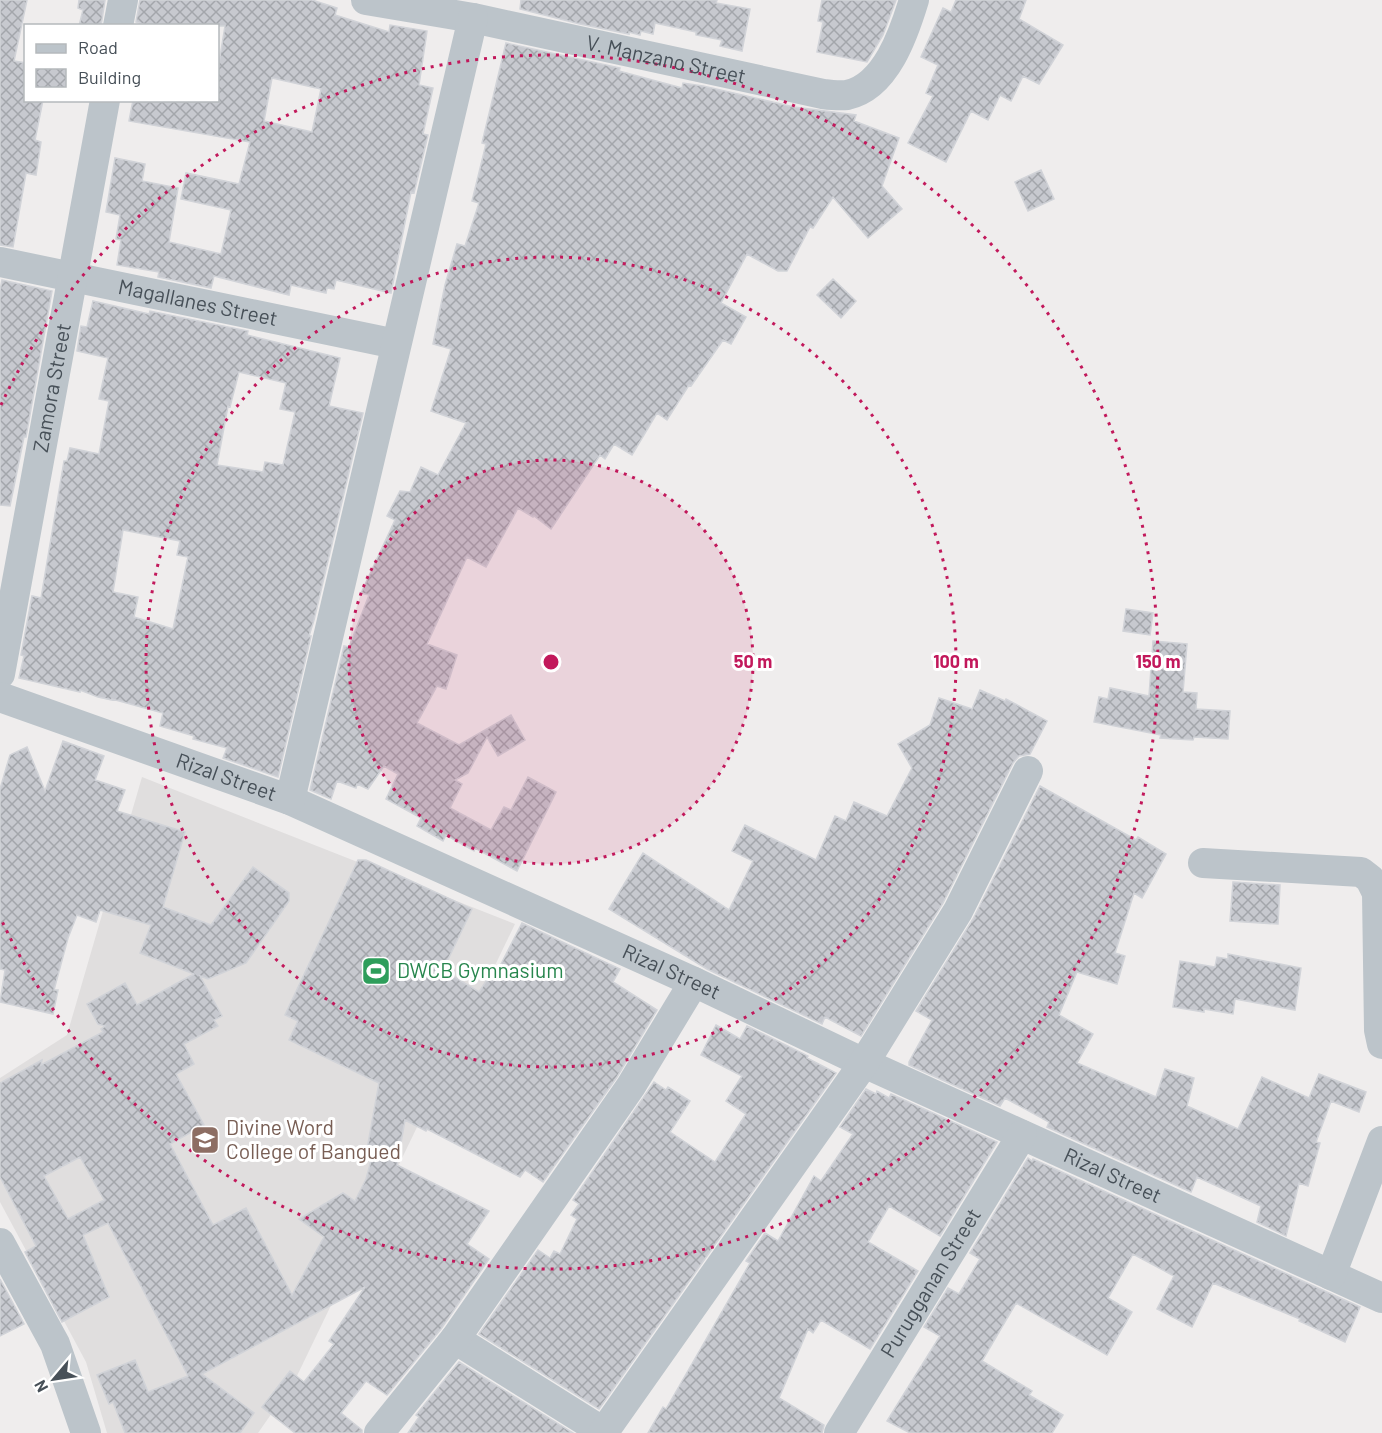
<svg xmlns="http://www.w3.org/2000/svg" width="1382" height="1433" font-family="Barlow,sans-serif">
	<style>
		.education { fill: #e0dede }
		.building { fill: url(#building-cross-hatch); stroke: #d1d3d8; stroke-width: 1.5; fill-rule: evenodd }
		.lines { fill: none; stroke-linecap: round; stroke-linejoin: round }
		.minor { stroke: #bcc4ca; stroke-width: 30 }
		.ring { fill: none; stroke: #c2185b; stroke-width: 3; stroke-dasharray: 3 6 }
		.labels { text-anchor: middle; stroke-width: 6; stroke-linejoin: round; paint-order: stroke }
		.street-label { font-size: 21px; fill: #475058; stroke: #fff }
		.leisure-label { font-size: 21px; fill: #27864d; stroke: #fff; text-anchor: start }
		.education-label { font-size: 21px; fill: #785e54; stroke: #fff; text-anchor: start }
		.centre { fill: #c2185b; stroke: #fff; stroke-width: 3 }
		.ring-label { font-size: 18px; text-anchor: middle; font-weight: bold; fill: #c2185b; stroke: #fff; stroke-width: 6; stroke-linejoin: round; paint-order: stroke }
	</style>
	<defs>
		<pattern id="building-cross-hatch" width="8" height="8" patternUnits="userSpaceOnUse" patternTransform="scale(1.5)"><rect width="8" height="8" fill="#c7c9cf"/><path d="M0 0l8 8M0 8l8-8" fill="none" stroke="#a3a6ab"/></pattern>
	</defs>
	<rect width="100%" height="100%" fill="#efeded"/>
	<!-- education -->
	<path class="education" d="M 142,777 L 515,924 L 295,1380 L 258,1433 L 107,1433 L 86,1362 L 0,1202 L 0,1078 L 67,1035 Z"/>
	<!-- building -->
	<path class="building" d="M 0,0 L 27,0 L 14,61 L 26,63 L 26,100 L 43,100 L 35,140 L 41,142 L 36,175 L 26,173 L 13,247 L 0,245 Z
		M 79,0 L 105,0 L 101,26 L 79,26 L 83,10 L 78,8 Z
		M 140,0 L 312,0 L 337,8 L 335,15 L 389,32 L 390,25 L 427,31 L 419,85 L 433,88 L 423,134 L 428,135 L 414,193 L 411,192 L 391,293 L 336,280 L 334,289 L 327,288 L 326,293 L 291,285 L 289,295 L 214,276 L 211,288 L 158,277 L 159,272 L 117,265 L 121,240 L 116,239 L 120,215 L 106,212 L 115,158 L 145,164 L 142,181 L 178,188 L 169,242 L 221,254 L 231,210 L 181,199 L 186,173 L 239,184 L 250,142 L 129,121 L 133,100 L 218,100 L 218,69 L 225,26 L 149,26 L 136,22 ZM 272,78 L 321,89 L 312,132 L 264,121 Z
		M 521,0 L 717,0 L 716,3 L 750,9 L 742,51 L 720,46 L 722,40 L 696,35 L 696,32 L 655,23 L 653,34 L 641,31 L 640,35 L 629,32 L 629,34 L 580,24 L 520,9 Z
		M 822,0 L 896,0 L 883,35 L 867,62 L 817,52 L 823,22 L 818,21 Z
		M 956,0 L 1026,0 L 1019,19 L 1063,45 L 1039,84 L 1023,76 L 1011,101 L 1000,95 L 988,120 L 971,111 L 946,162 L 908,143 L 933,96 L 926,93 L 938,65 L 921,57 L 943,8 L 951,12 Z
		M 506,43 L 620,68 L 619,71 L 682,88 L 683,83 L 703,86 L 794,107 L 856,115 L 854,121 L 899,138 L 882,186 L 902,209 L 868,238 L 833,197 L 813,228 L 810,227 L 787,271 L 778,271 L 747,254 L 721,303 L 746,317 L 731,344 L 723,340 L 691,386 L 689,385 L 667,420 L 657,413 L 632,455 L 614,444 L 605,459 L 600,455 L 551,529 L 534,516 L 533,517 L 518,508 L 486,567 L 467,557 L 427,644 L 457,655 L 446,689 L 437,686 L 417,723 L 459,745 L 511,715 L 525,740 L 498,756 L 487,737 L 468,773 L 455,780 L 462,784 L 450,808 L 491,830 L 504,807 L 511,810 L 528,777 L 556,792 L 517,871 L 475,848 L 474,851 L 446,835 L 443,841 L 417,826 L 421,818 L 386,799 L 398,774 L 384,766 L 368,789 L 357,784 L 356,788 L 337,781 L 331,799 L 310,790 L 344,646 L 349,647 L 369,595 L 361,593 L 395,520 L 387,516 L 400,491 L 410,492 L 421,467 L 438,475 L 466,423 L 431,411 L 451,349 L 433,344 L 445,285 L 457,244 L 465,246 L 479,203 L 472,201 L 486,144 L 482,143 Z
		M 1041,170 L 1054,199 L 1028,211 L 1015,182 Z
		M 833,279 L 856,301 L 841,318 L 817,295 Z
		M 2,280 L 52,291 L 26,437 L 24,437 L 10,506 L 0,505 L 0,291 Z
		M 93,301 L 149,314 L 150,311 L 248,331 L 247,335 L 340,358 L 329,406 L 363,413 L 314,620 L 309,636 L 311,636 L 278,777 L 223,758 L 227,748 L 193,739 L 194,736 L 160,726 L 163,713 L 112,699 L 112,700 L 98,697 L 80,690 L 80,692 L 19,678 L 24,656 L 21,655 L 32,596 L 41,598 L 64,461 L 67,461 L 70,448 L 99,454 L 109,401 L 99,399 L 108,358 L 77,351 L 81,326 L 87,327 ZM 239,372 L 286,383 L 280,409 L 295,412 L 283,465 L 265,462 L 263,472 L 217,465 L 228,406 L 230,407 ZM 123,530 L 180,541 L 177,555 L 188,557 L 173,629 L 134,617 L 138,597 L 113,592 Z
		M 1126,609 L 1153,613 L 1150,635 L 1123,631 Z
		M 1153,641 L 1187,644 L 1183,692 L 1197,693 L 1196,709 L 1230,711 L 1228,739 L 1194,737 L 1193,740 L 1160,738 L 1161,735 L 1094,722 L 1099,697 L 1108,699 L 1110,688 L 1149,696 Z
		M 980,690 L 1005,701 L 1006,699 L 1047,721 L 1030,754 L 1019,756 L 1013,763 L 943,903 L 861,1036 L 825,1017 L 822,1024 L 707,969 L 609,909 L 643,853 L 729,910 L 753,861 L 732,851 L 745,825 L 816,860 L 835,816 L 846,821 L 854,802 L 887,816 L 912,768 L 898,744 L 930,725 L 939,698 L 972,709 Z
		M 63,741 L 104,756 L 95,780 L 125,790 L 117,811 L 185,832 L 163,907 L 211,925 L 253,867 L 289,893 L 289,901 L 246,963 L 208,979 L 200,976 L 222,1016 L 214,1020 L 218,1026 L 184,1044 L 194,1064 L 176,1074 L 204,1125 L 170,1144 L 213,1225 L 246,1208 L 292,1295 L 324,1237 L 299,1219 L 343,1193 L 355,1201 L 366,1179 L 374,1150 L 367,1149 L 379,1083 L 289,1040 L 298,1021 L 285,1015 L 358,860 L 366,860 L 472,909 L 443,970 L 479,992 L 496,966 L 499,968 L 522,923 L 620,969 L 613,982 L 657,1010 L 617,1077 L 543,1182 L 525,1170 L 520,1177 L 427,1129 L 426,1131 L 405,1120 L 397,1165 L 489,1211 L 467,1244 L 489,1259 L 441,1329 L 387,1395 L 366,1381 L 341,1413 L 362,1430 L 362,1433 L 295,1433 L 262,1407 L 290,1371 L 304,1382 L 334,1344 L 329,1341 L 365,1287 L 202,1374 L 254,1413 L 240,1433 L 125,1433 L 113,1402 L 109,1404 L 97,1375 L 135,1360 L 148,1392 L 188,1376 L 108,1223 L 83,1235 L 109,1297 L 62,1322 L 25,1252 L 36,1246 L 0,1177 L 0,1083 L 42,1060 L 41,1065 L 103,1032 L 101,1029 L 105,1026 L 98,1024 L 87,1004 L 125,983 L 137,1005 L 194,974 L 140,953 L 151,925 L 100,910 L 96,922 L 77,915 L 68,938 L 54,990 L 58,990 L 53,1014 L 0,1002 L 5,970 L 0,969 L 0,789 L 10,755 L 27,747 L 45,791 ZM 80,1157 L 104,1200 L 68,1219 L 44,1176 Z
		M 1040,786 L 1136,840 L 1138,837 L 1166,854 L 1142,898 L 1134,893 L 1115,953 L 1125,956 L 1117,984 L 1077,972 L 1059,1015 L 1093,1034 L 1077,1063 L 1156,1097 L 1165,1069 L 1194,1078 L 1187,1106 L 1238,1129 L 1262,1077 L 1309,1098 L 1319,1074 L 1366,1092 L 1359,1112 L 1331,1101 L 1316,1142 L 1320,1143 L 1308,1186 L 1299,1183 L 1286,1236 L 1257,1222 L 1261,1206 L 1197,1177 L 1191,1192 L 1047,1127 L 1049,1122 L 1005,1098 L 1000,1106 L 909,1065 L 909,1062 L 932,1020 L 916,1011 L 973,919 Z
		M 1233,882 L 1280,885 L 1278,924 L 1230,921 Z
		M 1228,954 L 1301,968 L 1295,1010 L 1235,999 L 1233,1014 L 1204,1009 L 1204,1012 L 1173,1007 L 1180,961 L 1215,967 L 1217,957 L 1228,959 Z
		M 716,1025 L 740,1039 L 747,1026 L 808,1056 L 807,1058 L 836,1073 L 599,1409 L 479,1334 L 538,1250 L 550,1258 L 554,1251 L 560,1254 L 577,1219 L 571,1215 L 579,1204 L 573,1200 L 654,1082 L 666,1090 L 668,1087 L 690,1101 L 670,1132 L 715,1162 L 746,1114 L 726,1101 L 742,1076 L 701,1055 Z
		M 866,1089 L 876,1094 L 877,1091 L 889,1098 L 891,1094 L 997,1142 L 940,1236 L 889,1206 L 868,1242 L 918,1271 L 870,1349 L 821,1320 L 813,1333 L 808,1329 L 779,1398 L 824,1425 L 822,1433 L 648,1433 L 663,1407 L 666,1409 L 750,1263 L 746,1261 L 765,1233 L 778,1241 L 814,1176 L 821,1181 L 853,1134 L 840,1127 Z
		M 1028,1158 L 1032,1161 L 1033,1159 L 1360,1307 L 1345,1342 L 1299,1321 L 1300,1319 L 1213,1283 L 1192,1327 L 1157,1309 L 1174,1276 L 1133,1254 L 1108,1298 L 1132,1312 L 1107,1355 L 1016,1303 L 982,1361 L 1032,1391 L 1029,1395 L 1063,1415 L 1052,1433 L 910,1433 L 887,1421 L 940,1336 L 924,1327 L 948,1288 L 959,1294 L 980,1259 L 970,1253 Z
		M 0,1279 L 24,1324 L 0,1336 Z
		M 459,1362 L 573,1433 L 408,1433 L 419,1417 L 416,1415 Z"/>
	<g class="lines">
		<!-- minor -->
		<g class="minor">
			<path id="s1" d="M 366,0 L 473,18 L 823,94 C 831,95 839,96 847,95 C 886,87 904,33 914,0"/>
			<path d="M 118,26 L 123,0"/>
			<path id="s2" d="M 0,262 L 396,344"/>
			<path id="s3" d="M 0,674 L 105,100"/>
			<path id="s4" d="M 0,697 L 290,800 L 694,982 L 864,1063 L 1382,1298"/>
			<path d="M 290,800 L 473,18"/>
			<path d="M 1203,863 L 1361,872 L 1370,879 L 1377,893 L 1379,1030 L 1382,1044"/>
			<path d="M 0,1243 L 55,1344 L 86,1433"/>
			<path d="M 1331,1275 L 1382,1141"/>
			<path d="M 455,1339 L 605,1433"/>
			<path d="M 379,1433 L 455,1339 L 631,1086 L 694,982"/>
			<path d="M 603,1433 L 864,1063 L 958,911 L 1028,771"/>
			<path id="s5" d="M 839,1433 L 1022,1135"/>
		</g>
	</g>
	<!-- distance rings -->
	<circle cx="551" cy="662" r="202" fill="#c2185b" fill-opacity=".12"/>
	<g class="ring">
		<circle cx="551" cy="662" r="202"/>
		<circle cx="551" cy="662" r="405"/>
		<path d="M1 405A607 607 0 1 1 1 919"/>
	</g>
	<!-- icons -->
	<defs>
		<g id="stadium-square" transform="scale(1.5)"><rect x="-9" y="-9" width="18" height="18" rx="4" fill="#2e9e5b" stroke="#fff"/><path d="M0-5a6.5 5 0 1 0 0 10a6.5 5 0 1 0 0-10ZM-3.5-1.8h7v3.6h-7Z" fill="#fff"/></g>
		<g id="university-square" transform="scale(1.5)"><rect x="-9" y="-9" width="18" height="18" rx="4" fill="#8d6e63" stroke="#fff"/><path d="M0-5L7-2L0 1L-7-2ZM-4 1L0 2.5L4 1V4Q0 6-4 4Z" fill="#fff"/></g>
	</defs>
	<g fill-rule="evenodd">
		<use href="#stadium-square" x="376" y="971"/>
		<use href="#university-square" x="205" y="1140"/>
	</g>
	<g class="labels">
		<!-- street labels -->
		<g class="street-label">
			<text dy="7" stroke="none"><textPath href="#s1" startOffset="306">V. Manzano Street</textPath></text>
			<text dy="7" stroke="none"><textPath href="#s2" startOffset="202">Magallanes Street</textPath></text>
			<text dy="7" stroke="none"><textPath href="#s3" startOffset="291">Zamora Street</textPath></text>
			<text dy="7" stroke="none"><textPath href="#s4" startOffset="240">Rizal Street</textPath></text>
			<text dy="7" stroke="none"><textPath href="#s4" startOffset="726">Rizal Street</textPath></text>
			<text dy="7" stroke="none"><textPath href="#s4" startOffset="1212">Rizal Street</textPath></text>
			<text dy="7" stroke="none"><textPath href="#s5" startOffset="176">Purugganan Street</textPath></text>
		</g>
		<!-- leisure labels -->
		<g class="leisure-label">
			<text x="397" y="978">DWCB Gymnasium</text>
		</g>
		<!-- education labels -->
		<g class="education-label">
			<text x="226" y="1135">Divine Word<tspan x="226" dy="24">College of Bangued</tspan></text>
		</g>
	</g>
	<circle cx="551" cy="662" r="9" class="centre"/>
	<g class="ring-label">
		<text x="753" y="668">50 m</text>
		<text x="956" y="668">100 m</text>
		<text x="1158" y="668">150 m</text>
	</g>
	<!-- legend -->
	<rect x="24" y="24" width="195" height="78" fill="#ffffff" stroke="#b5b9bc" stroke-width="1.5"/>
	<rect x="36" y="44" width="30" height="9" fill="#bcc4ca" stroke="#b5b9bc" stroke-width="1.5"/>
	<text x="78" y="54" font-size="18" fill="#475058">Road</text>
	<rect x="36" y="69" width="30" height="18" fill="url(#building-cross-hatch)" stroke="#b5b9bc" stroke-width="1.5"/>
	<text x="78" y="84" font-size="18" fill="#475058">Building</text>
	<!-- north arrow -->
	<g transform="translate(54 1379) rotate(241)" stroke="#ffffff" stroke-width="4.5" paint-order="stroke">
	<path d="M0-4.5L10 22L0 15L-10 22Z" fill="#475058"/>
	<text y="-9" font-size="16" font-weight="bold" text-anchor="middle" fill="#475058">N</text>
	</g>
</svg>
